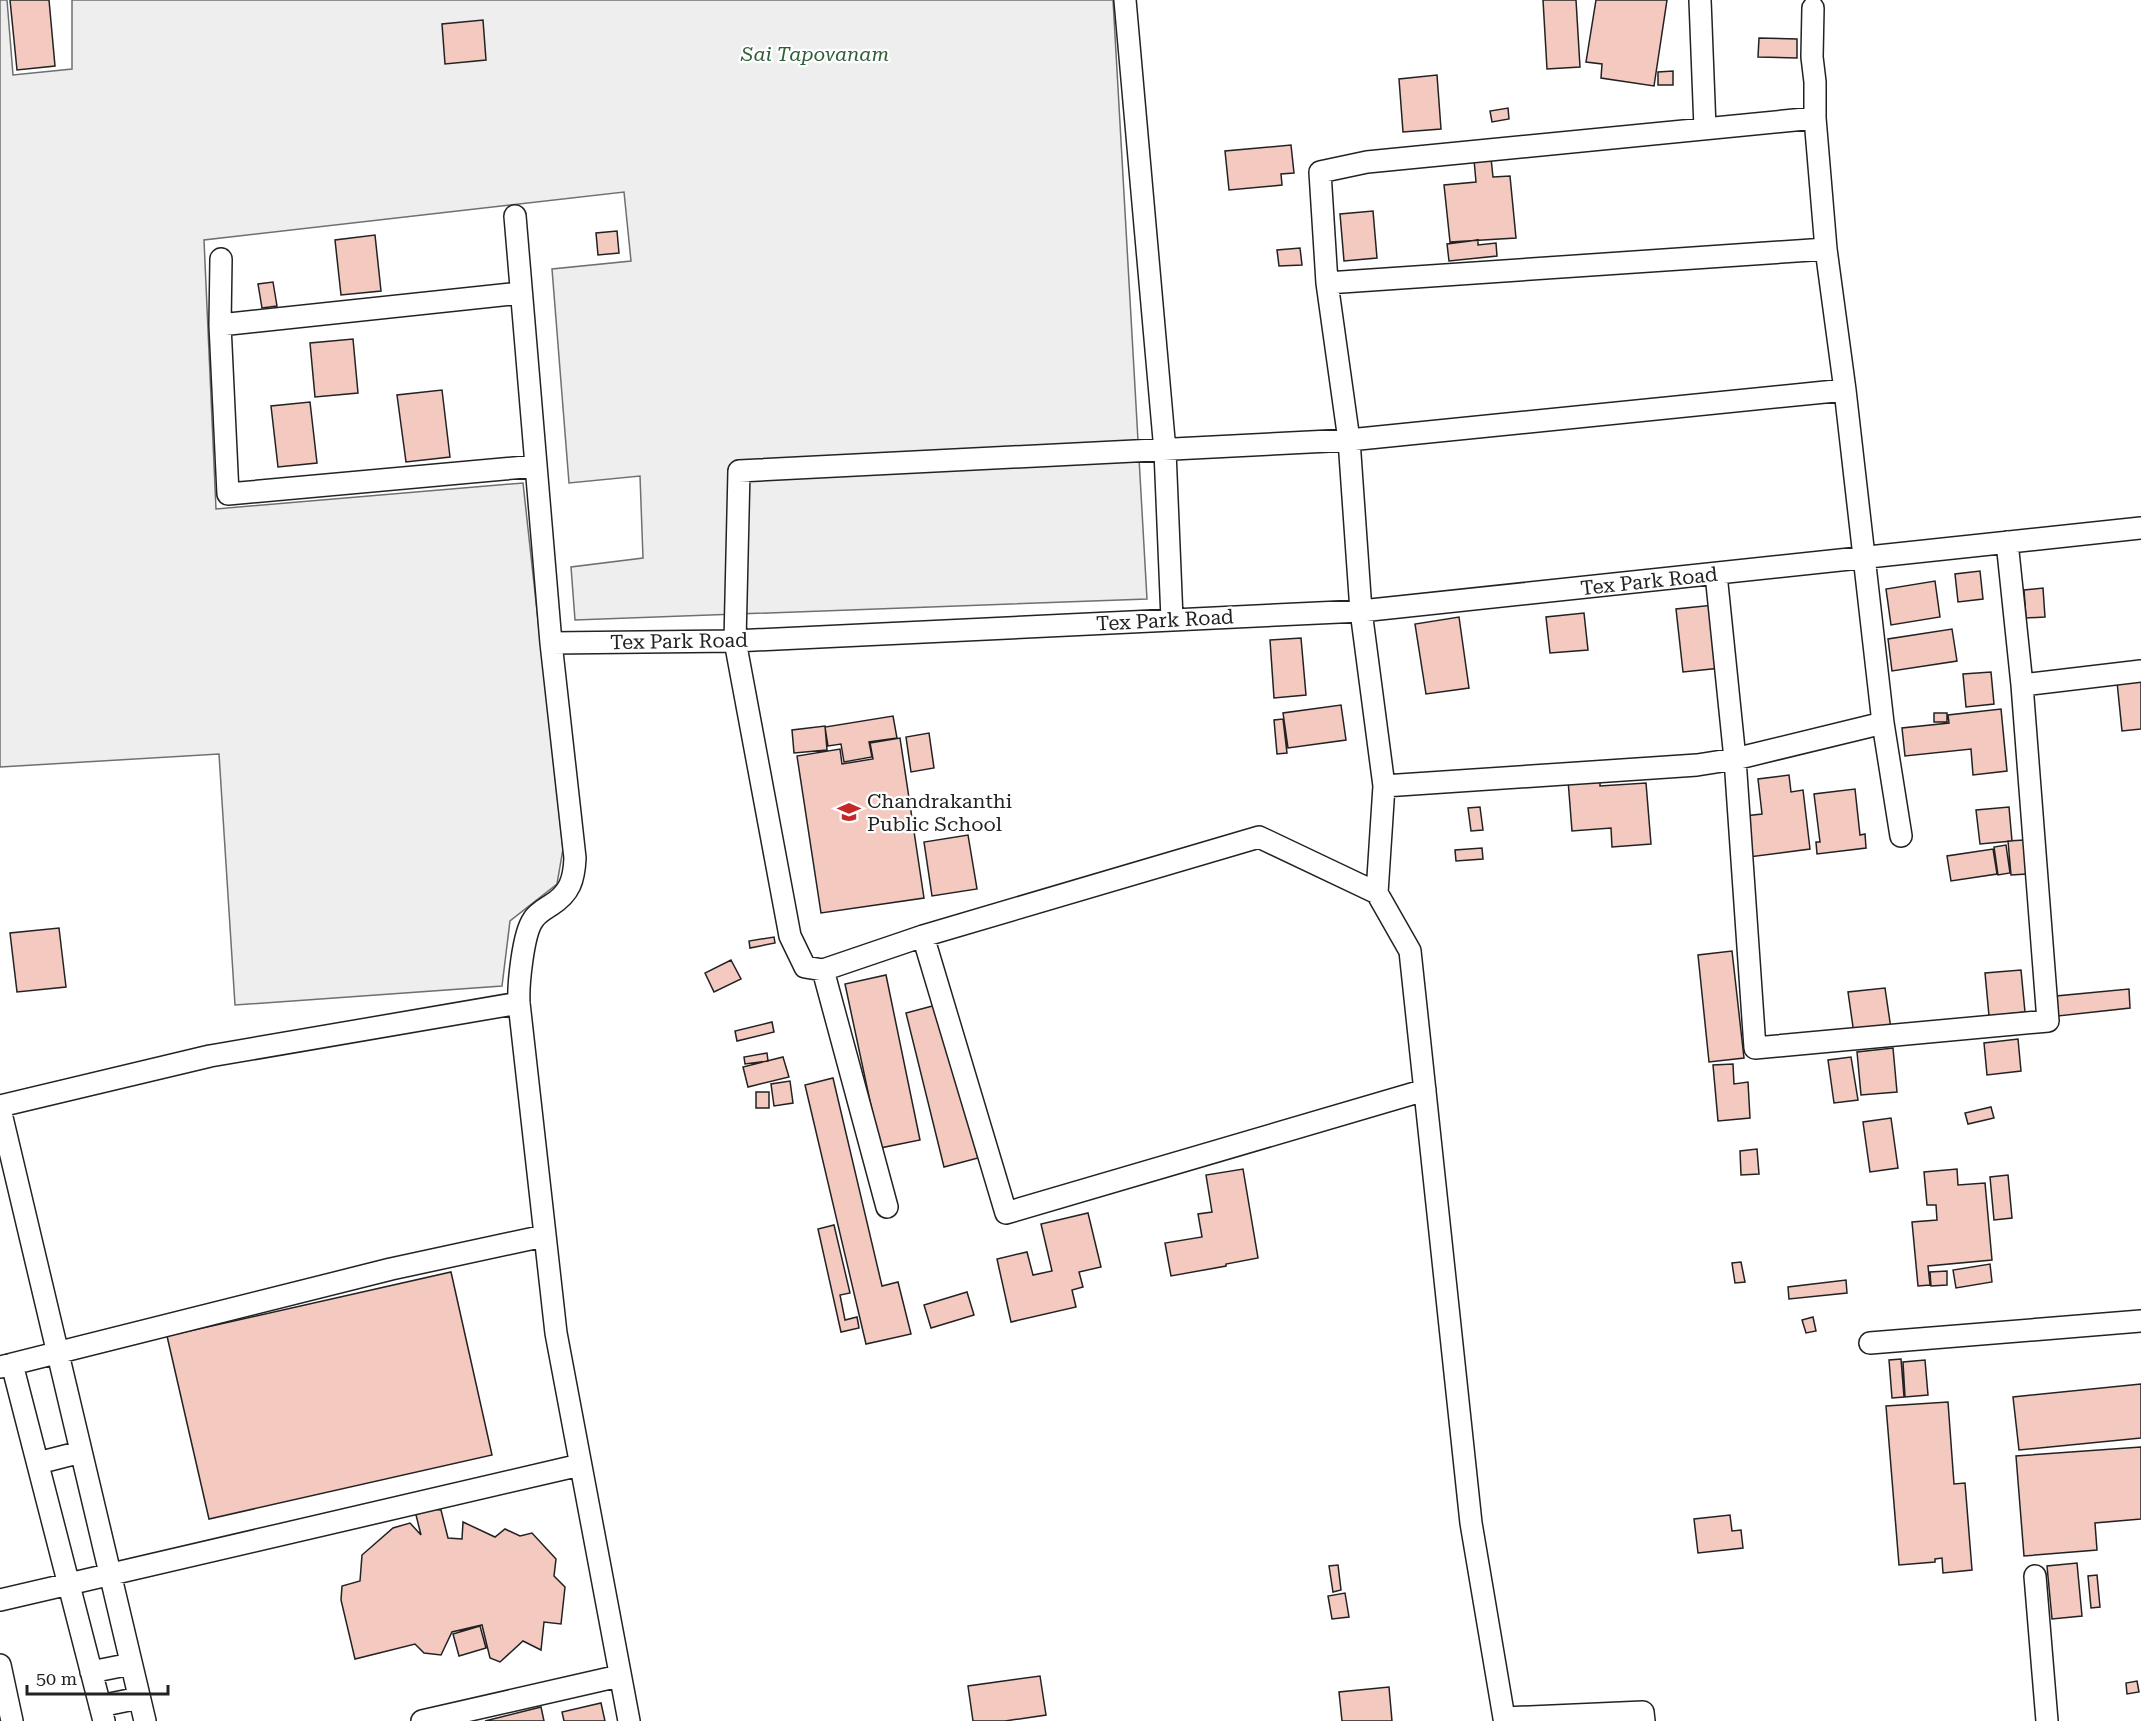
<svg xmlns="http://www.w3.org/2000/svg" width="2141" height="1721" font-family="'Roboto Serif',serif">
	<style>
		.green { fill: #eee; stroke: #6f6f6f; stroke-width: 1.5 }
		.building { fill: #f3c9c0; stroke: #222; stroke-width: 1.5 }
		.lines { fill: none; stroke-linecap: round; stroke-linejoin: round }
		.minor-casing { stroke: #222; stroke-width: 24 }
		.minor { stroke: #fff; stroke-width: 21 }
		.labels { text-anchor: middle; stroke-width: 4.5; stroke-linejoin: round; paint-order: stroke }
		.park-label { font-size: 20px; font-style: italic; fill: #2f5e38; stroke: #fff }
		.street-label { font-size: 20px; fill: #222; stroke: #fff }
		.poi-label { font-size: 20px; fill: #222; stroke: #fff; text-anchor: start }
	</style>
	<rect width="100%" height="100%" fill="#fff"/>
	<!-- green -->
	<path class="green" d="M 0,0 L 7,0 L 13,75 L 72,69 L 72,0 L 1113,0 L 1147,599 L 575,620 L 571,567 L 643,558 L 640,476 L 569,483 L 552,269 L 631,261 L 624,192 L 204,240 L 216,509 L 523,483 L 563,849 L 557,884 L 510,921 L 502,986 L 235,1005 L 219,754 L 0,767 Z"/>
	<!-- building -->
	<path class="building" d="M 10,0 L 49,0 L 55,66 L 17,70 Z
		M 1543,0 L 1576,0 L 1580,67 L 1547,69 Z
		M 1596,0 L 1667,0 L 1654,86 L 1601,78 L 1602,64 L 1586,62 Z
		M 483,20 L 486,60 L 445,64 L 442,24 Z
		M 1759,38 L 1797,39 L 1797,58 L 1758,57 Z
		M 1673,71 L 1673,85 L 1658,85 L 1658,72 Z
		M 1437,75 L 1441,129 L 1403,132 L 1399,79 Z
		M 1508,108 L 1509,119 L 1492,122 L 1490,111 Z
		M 1291,145 L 1294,173 L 1281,174 L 1282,185 L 1229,190 L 1225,151 Z
		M 1491,158 L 1493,177 L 1510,176 L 1516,238 L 1450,242 L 1444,185 L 1476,182 L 1474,160 Z
		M 1373,211 L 1377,258 L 1344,261 L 1340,214 Z
		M 617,231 L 619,253 L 598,255 L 596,233 Z
		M 375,235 L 381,291 L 341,295 L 335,240 Z
		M 1478,240 L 1478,245 L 1496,243 L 1497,256 L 1449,261 L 1447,244 Z
		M 1300,248 L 1302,265 L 1279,266 L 1277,250 Z
		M 273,282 L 277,306 L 262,308 L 258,284 Z
		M 353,339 L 358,393 L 315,397 L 310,343 Z
		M 442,390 L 450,457 L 406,462 L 397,395 Z
		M 310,402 L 317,463 L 278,467 L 271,406 Z
		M 1980,571 L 1983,599 L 1958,602 L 1955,574 Z
		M 1935,581 L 1940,617 L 1891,625 L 1886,589 Z
		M 2043,588 L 2045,617 L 2026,618 L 2024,590 Z
		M 1714,605 L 1721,668 L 1683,672 L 1676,609 Z
		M 1584,613 L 1588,650 L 1550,653 L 1546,617 Z
		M 1459,617 L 1469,688 L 1426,694 L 1415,624 Z
		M 1952,629 L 1957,661 L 1892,671 L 1888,639 Z
		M 1301,638 L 1306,695 L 1274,698 L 1270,640 Z
		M 1991,672 L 1994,704 L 1966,707 L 1963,674 Z
		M 2141,680 L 2141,729 L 2122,731 L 2117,682 Z
		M 1341,705 L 1346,740 L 1288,748 L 1283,713 Z
		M 2001,709 L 2007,771 L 1973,775 L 1971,749 L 1905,756 L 1902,728 L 1949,723 L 1948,715 Z
		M 1934,713 L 1947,713 L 1947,722 L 1934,722 Z
		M 893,716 L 897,738 L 869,742 L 872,757 L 844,762 L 841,744 L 828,746 L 825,727 Z
		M 1283,719 L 1287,753 L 1277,754 L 1274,720 Z
		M 825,726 L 827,750 L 794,753 L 792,730 Z
		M 929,733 L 934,768 L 911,772 L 906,737 Z
		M 900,738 L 924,898 L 821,913 L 797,756 L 840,749 L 842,764 L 873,759 L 870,743 Z
		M 1789,775 L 1791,792 L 1803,790 L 1810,849 L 1749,857 L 1744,816 L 1762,814 L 1758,779 Z
		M 1600,778 L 1600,786 L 1646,783 L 1651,844 L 1612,847 L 1611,828 L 1572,831 L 1568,780 Z
		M 1855,789 L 1860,835 L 1865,834 L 1866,848 L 1817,854 L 1816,842 L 1820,842 L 1814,794 Z
		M 1480,807 L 1483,830 L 1471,831 L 1468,808 Z
		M 2009,807 L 2012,841 L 1980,844 L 1976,810 Z
		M 968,835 L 977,889 L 932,896 L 924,842 Z
		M 2024,840 L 2027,874 L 2011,875 L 2008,841 Z
		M 2006,845 L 2010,873 L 1998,875 L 1994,847 Z
		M 1482,848 L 1483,859 L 1456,861 L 1455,850 Z
		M 1993,849 L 1997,874 L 1951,881 L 1947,856 Z
		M 59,928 L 66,987 L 17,992 L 10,933 Z
		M 774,937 L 775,943 L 750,948 L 749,941 Z
		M 1732,951 L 1744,1058 L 1709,1062 L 1698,955 Z
		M 731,960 L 741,979 L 714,992 L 705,973 Z
		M 2021,970 L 2025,1012 L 1989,1016 L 1985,973 Z
		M 886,975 L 920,1140 L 880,1148 L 845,984 Z
		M 1885,988 L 1891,1029 L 1854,1034 L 1848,992 Z
		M 2129,989 L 2130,1008 L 2058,1016 L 2056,996 Z
		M 940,1004 L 978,1158 L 944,1167 L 906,1013 Z
		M 772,1022 L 774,1032 L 737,1041 L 735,1031 Z
		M 2018,1039 L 2021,1071 L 1987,1075 L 1984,1043 Z
		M 1893,1048 L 1897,1092 L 1861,1095 L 1857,1052 Z
		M 767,1053 L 768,1061 L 745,1064 L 744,1057 Z
		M 783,1057 L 789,1077 L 748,1087 L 743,1067 Z
		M 1851,1057 L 1858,1100 L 1834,1103 L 1828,1060 Z
		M 1733,1064 L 1734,1084 L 1748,1082 L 1750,1118 L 1718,1121 L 1713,1065 Z
		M 833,1078 L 882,1286 L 898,1282 L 911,1334 L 866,1344 L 805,1085 Z
		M 790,1081 L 793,1103 L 774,1106 L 771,1084 Z
		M 756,1092 L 769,1092 L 769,1108 L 756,1108 Z
		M 1991,1107 L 1994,1118 L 1968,1124 L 1965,1113 Z
		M 1891,1118 L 1898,1168 L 1870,1172 L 1863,1122 Z
		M 1757,1149 L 1759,1174 L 1741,1175 L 1740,1151 Z
		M 1243,1169 L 1258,1258 L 1226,1264 L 1226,1266 L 1171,1276 L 1165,1243 L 1202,1237 L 1198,1214 L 1212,1212 L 1206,1175 Z
		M 1957,1169 L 1958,1185 L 1985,1183 L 1992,1260 L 1928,1266 L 1930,1285 L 1918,1286 L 1912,1222 L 1937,1220 L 1936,1205 L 1927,1205 L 1924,1172 Z
		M 2008,1175 L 2012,1218 L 1994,1220 L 1990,1177 Z
		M 1088,1213 L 1101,1267 L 1079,1272 L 1083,1287 L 1072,1290 L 1076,1307 L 1011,1322 L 997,1259 L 1027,1252 L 1033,1275 L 1052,1271 L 1041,1224 Z
		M 834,1225 L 850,1293 L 840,1295 L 845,1320 L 857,1317 L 859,1328 L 841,1332 L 818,1229 Z
		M 1741,1262 L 1745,1282 L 1735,1283 L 1732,1263 Z
		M 1990,1264 L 1992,1282 L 1956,1288 L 1953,1270 Z
		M 1947,1271 L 1947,1285 L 1931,1286 L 1930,1272 Z
		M 451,1272 L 492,1455 L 209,1519 L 167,1336 Z
		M 1846,1280 L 1847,1293 L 1789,1299 L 1788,1287 Z
		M 967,1292 L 974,1315 L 931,1328 L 924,1305 Z
		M 1813,1317 L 1816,1331 L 1806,1333 L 1802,1320 Z
		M 1901,1359 L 1904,1397 L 1892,1398 L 1889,1360 Z
		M 1925,1360 L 1928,1395 L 1905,1397 L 1903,1362 Z
		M 2141,1384 L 2141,1438 L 2019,1450 L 2013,1397 Z
		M 1948,1402 L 1954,1484 L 1965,1483 L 1972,1570 L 1943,1573 L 1942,1558 L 1935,1559 L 1935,1562 L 1899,1565 L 1886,1406 Z
		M 2141,1447 L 2141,1519 L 2095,1523 L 2097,1550 L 2024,1556 L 2016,1456 Z
		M 423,1508 L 441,1510 L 448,1538 L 462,1539 L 463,1522 L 495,1537 L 505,1529 L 520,1536 L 532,1533 L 556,1559 L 554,1576 L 565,1587 L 561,1624 L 544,1622 L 541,1650 L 523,1641 L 500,1662 L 490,1658 L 482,1625 L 452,1632 L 441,1655 L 424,1653 L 415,1644 L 355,1659 L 341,1600 L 342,1586 L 360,1581 L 362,1555 L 393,1528 L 410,1523 L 421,1535 L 416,1515 Z
		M 1730,1515 L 1732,1531 L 1741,1530 L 1743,1548 L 1698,1553 L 1694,1519 Z
		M 2077,1563 L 2082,1616 L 2052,1619 L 2047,1566 Z
		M 1338,1565 L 1341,1590 L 1333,1592 L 1329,1566 Z
		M 2097,1575 L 2100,1607 L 2091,1608 L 2088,1576 Z
		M 1345,1593 L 1349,1617 L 1332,1619 L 1328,1596 Z
		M 480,1626 L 486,1648 L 459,1656 L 453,1634 Z
		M 1040,1676 L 1046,1715 L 1005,1721 L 973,1721 L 968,1686 Z
		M 2137,1681 L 2139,1692 L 2127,1694 L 2126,1683 Z
		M 1389,1687 L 1392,1721 L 1342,1721 L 1339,1692 Z
		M 601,1703 L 605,1721 L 564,1721 L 562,1712 Z
		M 541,1707 L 544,1721 L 485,1721 Z"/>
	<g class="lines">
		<!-- minor casing -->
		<g class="minor-casing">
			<path id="minor" d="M 1125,0 L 1165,451 L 1172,619
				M 1700,0 L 1705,128
				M 1813,8 L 1812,57 L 1815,82 L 1815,118
				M 515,216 L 551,643
				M 1826,249 L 1327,283 L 1320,172 L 1367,162 L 1815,118 L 1826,249 L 1845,390 L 1883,723 L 1901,836
				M 221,259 L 220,325 L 228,494 L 536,466
				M 1327,283 L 1349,440 L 1361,611 L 1384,786 L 1377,893
				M 220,325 L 521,293
				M 1716,574 L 1735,759 L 1755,1048 L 2048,1021 L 2022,685 L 2007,542
				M 2022,685 L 2141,671
				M 1384,786 L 1697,765 L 1735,759 L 1883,723
				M 923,936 L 1006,1213 L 1425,1090
				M 823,970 L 887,1207
				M 0,1106 L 210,1056 L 519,1003
				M 0,1109 L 145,1721
				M 1870,1343 L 2141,1321
				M 12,1364 L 104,1721
				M 0,1367 L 391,1269 L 544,1236
				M 38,1463 L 81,1452
				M 2035,1576 L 2047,1721
				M 0,1600 L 580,1465
				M 0,1665 L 12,1721
				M 91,1672 L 131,1664
				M 100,1706 L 139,1698
				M 422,1721 L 619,1676
				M 629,1721 L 556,1333 L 519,1003 C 518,985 523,934 533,920 C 537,913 545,909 551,905 C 570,893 574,880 575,858 L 551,643 L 735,641 L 1361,611 L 2141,528
				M 1644,1721 L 1643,1712 L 1504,1718 L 1471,1523 L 1410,951 L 1377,893 L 1259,837 L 923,936 L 823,970 L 805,967 L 790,936 L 735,641 L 739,471 L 1349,440 L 1845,390"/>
		</g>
		<!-- minor -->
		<use href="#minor" class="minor"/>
	</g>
	<!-- icons -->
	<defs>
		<g id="school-bare" transform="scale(1.8)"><path d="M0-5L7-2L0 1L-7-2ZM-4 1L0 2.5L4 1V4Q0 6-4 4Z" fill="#c62828" stroke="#fff" stroke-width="2.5" paint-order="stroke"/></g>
	</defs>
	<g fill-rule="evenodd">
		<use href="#school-bare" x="849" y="812"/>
	</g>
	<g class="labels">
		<!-- park labels -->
		<g class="park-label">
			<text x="815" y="61">Sai Tapovanam</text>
		</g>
		<!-- street labels -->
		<g class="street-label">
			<text transform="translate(1649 581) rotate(-6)" y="7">Tex Park Road</text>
			<text transform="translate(1165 620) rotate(-3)" y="7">Tex Park Road</text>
			<text transform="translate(679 641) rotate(-1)" y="7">Tex Park Road</text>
		</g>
		<!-- poi labels -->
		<g class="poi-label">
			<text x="867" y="808">Chandrakanthi<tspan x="867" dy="23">Public School</tspan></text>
		</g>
	</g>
	<!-- scale -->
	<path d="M27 1685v9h141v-9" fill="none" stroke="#222222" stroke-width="3"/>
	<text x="36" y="1685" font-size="18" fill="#222222" stroke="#ffffff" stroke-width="4.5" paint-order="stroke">50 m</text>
</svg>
